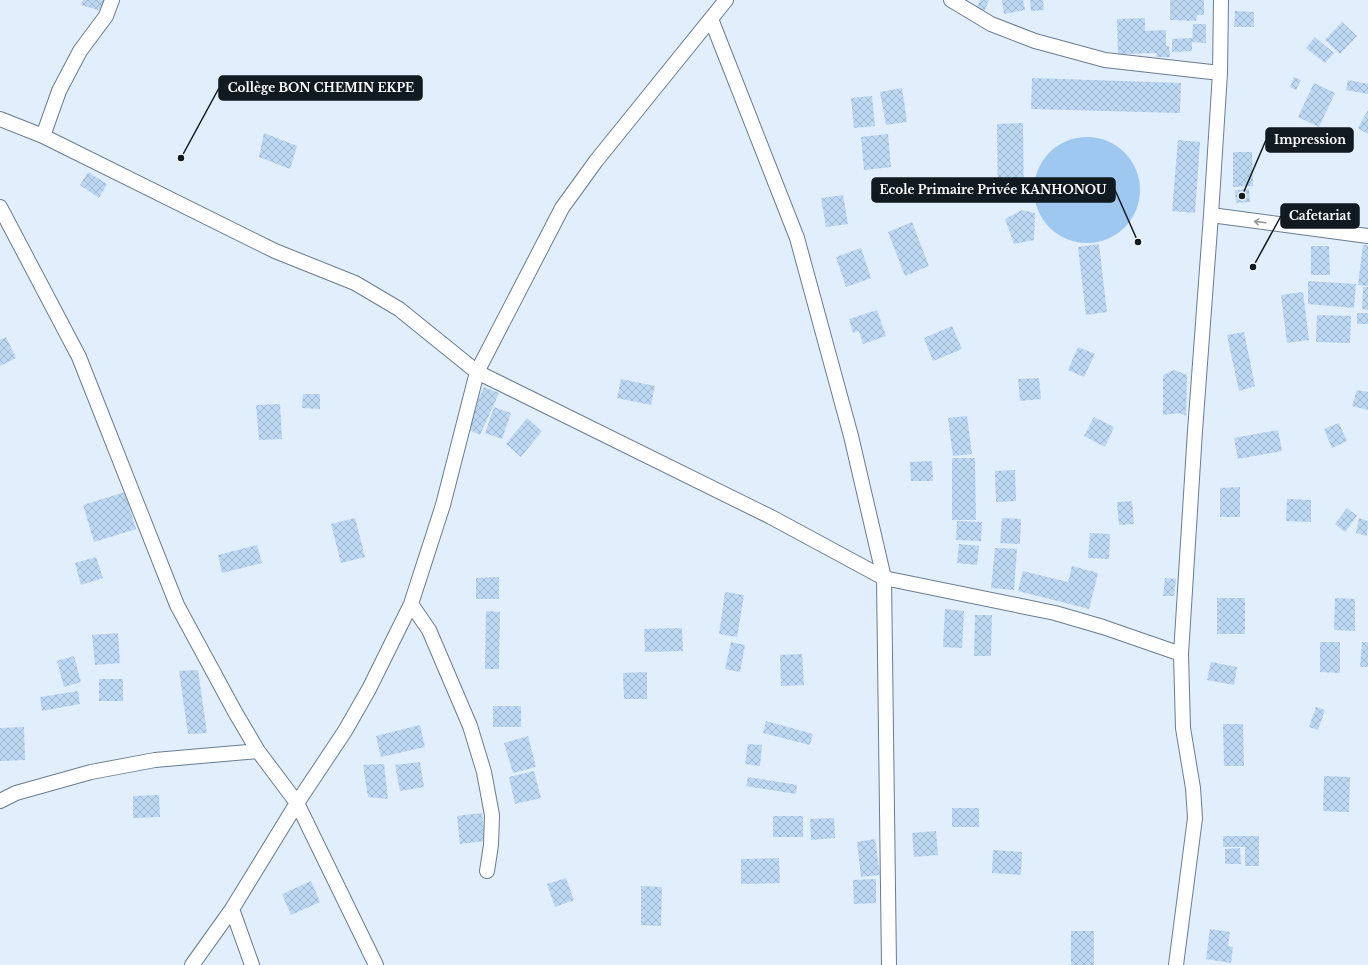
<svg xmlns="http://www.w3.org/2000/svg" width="1368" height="965" font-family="'Libre Baskerville',serif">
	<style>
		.pitch { fill: #9ec8f0 }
		.building { fill: url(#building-cross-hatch) }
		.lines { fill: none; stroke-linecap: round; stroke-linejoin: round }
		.street-casing { stroke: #697d91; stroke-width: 16 }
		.street { stroke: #fff; stroke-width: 14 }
		.oneway { stroke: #94989b }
		.leader { fill: none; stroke: #121a21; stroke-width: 1.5 }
		.callout-dot { fill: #121a21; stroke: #f6faff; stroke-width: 1.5 }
		.callout { fill: #121a21; stroke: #121a21; stroke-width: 1.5 }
		.callout-label { font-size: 12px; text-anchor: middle; font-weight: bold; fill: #fff }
	</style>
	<defs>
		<pattern id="building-cross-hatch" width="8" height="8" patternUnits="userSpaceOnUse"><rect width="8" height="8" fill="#bcd7f2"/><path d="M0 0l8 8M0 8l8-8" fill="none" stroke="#a1b8cf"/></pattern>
	</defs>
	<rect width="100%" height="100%" fill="#e1eefb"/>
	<!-- pitch -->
	<path class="pitch" d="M1034 190a53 53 0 1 1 106 0a53 53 0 1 1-106 0Z"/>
	<!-- building -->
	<path class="building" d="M 83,0 L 109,0 L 105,12 L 81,5 Z
		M 980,0 L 989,0 L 984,12 L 976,9 Z
		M 1002,0 L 1023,0 L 1025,10 L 1004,14 Z
		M 1030,0 L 1043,0 L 1044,10 L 1031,11 Z
		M 1170,0 L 1204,0 L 1204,15 L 1197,15 L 1196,21 L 1170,20 Z
		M 1235,11 L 1254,12 L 1254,27 L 1234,27 Z
		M 1145,18 L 1145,31 L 1166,30 L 1166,46 L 1169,46 L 1170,57 L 1156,57 L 1157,53 L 1118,54 L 1117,19 Z
		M 1342,22 L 1357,36 L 1340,54 L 1325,40 Z
		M 1193,24 L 1206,24 L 1206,43 L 1192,42 Z
		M 1315,37 L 1334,53 L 1325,63 L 1306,48 Z
		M 1192,38 L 1192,51 L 1172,52 L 1172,39 Z
		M 1294,77 L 1301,80 L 1296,90 L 1290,87 Z
		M 1032,78 L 1181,83 L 1180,113 L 1031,109 Z
		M 1348,80 L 1368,84 L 1368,94 L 1346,90 Z
		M 1314,83 L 1335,93 L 1319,127 L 1298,117 Z
		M 902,88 L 907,122 L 886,125 L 880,92 Z
		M 872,96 L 875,126 L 854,128 L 851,98 Z
		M 1368,110 L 1368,134 L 1358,128 Z
		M 1023,123 L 1024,201 L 998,202 L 997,124 Z
		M 264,133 L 297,146 L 290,169 L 259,157 Z
		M 888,134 L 891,167 L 864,170 L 861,137 Z
		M 1178,140 L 1200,142 L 1195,213 L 1172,211 Z
		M 1233,152 L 1252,152 L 1253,186 L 1233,187 Z
		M 88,172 L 107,184 L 99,198 L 80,185 Z
		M 1249,189 L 1250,202 L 1236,203 L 1235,190 Z
		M 843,195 L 848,224 L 826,227 L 821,198 Z
		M 1022,210 L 1035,213 L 1034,240 L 1014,244 L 1005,219 Z
		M 912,222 L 929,266 L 905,276 L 888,232 Z
		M 1099,244 L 1107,312 L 1086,315 L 1078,247 Z
		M 1363,245 L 1368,245 L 1368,286 L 1358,285 Z
		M 1311,246 L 1329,246 L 1330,275 L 1311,275 Z
		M 861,248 L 871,278 L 846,287 L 836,257 Z
		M 1308,281 L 1356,284 L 1354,308 L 1308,304 Z
		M 1363,287 L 1368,287 L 1368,310 L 1362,309 Z
		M 1303,292 L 1309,340 L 1287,343 L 1281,295 Z
		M 877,310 L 886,336 L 863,344 L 859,331 L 853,333 L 849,319 Z
		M 1357,313 L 1368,313 L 1368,324 L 1357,324 Z
		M 1317,315 L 1351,316 L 1350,343 L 1316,342 Z
		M 952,326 L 962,349 L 933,361 L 924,338 Z
		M 1244,332 L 1255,386 L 1239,391 L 1227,335 Z
		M 6,337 L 16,358 L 0,366 L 0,340 Z
		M 1078,347 L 1095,354 L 1084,377 L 1068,370 Z
		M 1174,370 L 1187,375 L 1186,416 L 1180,413 L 1163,415 L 1163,375 Z
		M 1039,378 L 1041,399 L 1020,401 L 1018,379 Z
		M 621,379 L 655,386 L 651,405 L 617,398 Z
		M 484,387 L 499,393 L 480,435 L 465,428 Z
		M 1357,390 L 1368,392 L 1368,410 L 1352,406 Z
		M 303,394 L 320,394 L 320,409 L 302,408 Z
		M 280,404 L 282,439 L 259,440 L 256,405 Z
		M 494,407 L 511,413 L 502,439 L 485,433 Z
		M 967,416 L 972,454 L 953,456 L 948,418 Z
		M 1094,417 L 1114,427 L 1105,447 L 1084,436 Z
		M 527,418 L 542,431 L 521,457 L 506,444 Z
		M 1339,423 L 1347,441 L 1332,448 L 1324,429 Z
		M 1278,430 L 1282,451 L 1238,459 L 1234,438 Z
		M 952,458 L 975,458 L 976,520 L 952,520 Z
		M 932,461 L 933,481 L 911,481 L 910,462 Z
		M 1015,470 L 1016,501 L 996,502 L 995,471 Z
		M 1240,487 L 1240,517 L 1220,517 L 1220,488 Z
		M 125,492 L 136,529 L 94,542 L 83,505 Z
		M 1287,499 L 1311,500 L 1311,522 L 1286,521 Z
		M 1132,501 L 1134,524 L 1119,525 L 1117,502 Z
		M 1347,508 L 1357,516 L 1345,532 L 1335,524 Z
		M 355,518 L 365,557 L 341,563 L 331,524 Z
		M 1002,518 L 1021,519 L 1020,544 L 1000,543 Z
		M 1359,518 L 1368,521 L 1367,536 L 1356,533 Z
		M 957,521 L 982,522 L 981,541 L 956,540 Z
		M 1090,533 L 1110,534 L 1109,559 L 1088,558 Z
		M 959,544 L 979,546 L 977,565 L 957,563 Z
		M 257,545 L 262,563 L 222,573 L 218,555 Z
		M 995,548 L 1017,549 L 1014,590 L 991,588 Z
		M 96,557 L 103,578 L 81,585 L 75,563 Z
		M 1072,566 L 1098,573 L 1089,609 L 1018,591 L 1023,571 L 1068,582 Z
		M 499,577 L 499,599 L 476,599 L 476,578 Z
		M 1165,578 L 1176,579 L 1174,596 L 1163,596 Z
		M 725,592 L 744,595 L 737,637 L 719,634 Z
		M 1217,598 L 1245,598 L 1245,634 L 1217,634 Z
		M 1335,598 L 1355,599 L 1355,631 L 1334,630 Z
		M 945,609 L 964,611 L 962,648 L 943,647 Z
		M 486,611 L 500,612 L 499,669 L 485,669 Z
		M 975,615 L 992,615 L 991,656 L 974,656 Z
		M 682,628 L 683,651 L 645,652 L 644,629 Z
		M 118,633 L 120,663 L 95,665 L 92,635 Z
		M 731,642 L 745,645 L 740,672 L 725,669 Z
		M 1320,642 L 1340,642 L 1340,673 L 1320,672 Z
		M 1362,642 L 1368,642 L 1368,667 L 1360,667 Z
		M 802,654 L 804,685 L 781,686 L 780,655 Z
		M 74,656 L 81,682 L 64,687 L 57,661 Z
		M 1211,662 L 1237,667 L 1234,685 L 1207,680 Z
		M 198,670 L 207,733 L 188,734 L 179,671 Z
		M 647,672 L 647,699 L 624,699 L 623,673 Z
		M 99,679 L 123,679 L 123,701 L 99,701 Z
		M 78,691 L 80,704 L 42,711 L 40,697 Z
		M 493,706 L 521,706 L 521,727 L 493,727 Z
		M 1316,707 L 1325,710 L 1318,730 L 1309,727 Z
		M 766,721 L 813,734 L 810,745 L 763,733 Z
		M 1223,724 L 1243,724 L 1244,766 L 1224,766 Z
		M 420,725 L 425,747 L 381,757 L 376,736 Z
		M 24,727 L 25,760 L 0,761 L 0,728 Z
		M 528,736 L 536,767 L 513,773 L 504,743 Z
		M 748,744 L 762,745 L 760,766 L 745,764 Z
		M 420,762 L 424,787 L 400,791 L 395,765 Z
		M 384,764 L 388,799 L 368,797 L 363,765 Z
		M 534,771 L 541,798 L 515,804 L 509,777 Z
		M 1324,776 L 1350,777 L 1349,812 L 1323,811 Z
		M 748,777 L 797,785 L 796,794 L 746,786 Z
		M 159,795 L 160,817 L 133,818 L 133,796 Z
		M 952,808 L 979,808 L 979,827 L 952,827 Z
		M 482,813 L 485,841 L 460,844 L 457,816 Z
		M 773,816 L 803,816 L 803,837 L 773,837 Z
		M 834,818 L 835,838 L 811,840 L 810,819 Z
		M 936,831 L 938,855 L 914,857 L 912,833 Z
		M 1223,836 L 1259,836 L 1259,866 L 1245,866 L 1245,847 L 1223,847 Z
		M 875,839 L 880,875 L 861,877 L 857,842 Z
		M 1240,848 L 1241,864 L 1225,864 L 1225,849 Z
		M 993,850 L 1022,852 L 1021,875 L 992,873 Z
		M 779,858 L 780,883 L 741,884 L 741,859 Z
		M 566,878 L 574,900 L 555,907 L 547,884 Z
		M 876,879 L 876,903 L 854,904 L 853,880 Z
		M 311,881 L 320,902 L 291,915 L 282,894 Z
		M 641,886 L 662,887 L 661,926 L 641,925 Z
		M 1210,929 L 1230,932 L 1228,946 L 1233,947 L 1231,963 L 1206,959 Z
		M 1071,931 L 1094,931 L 1094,965 L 1071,965 Z"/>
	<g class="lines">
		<!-- street casing -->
		<g class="street-casing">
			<path id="street" d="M 951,0 L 991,24 L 1035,41 L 1105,60 L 1220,73
				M 711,19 L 797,238 L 851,436 L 884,578 L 889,965
				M 0,119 L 43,136 L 275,251 L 355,283 L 399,309 L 477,372 L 771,517 L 884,578 L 1055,613 L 1103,627 L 1181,654
				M 43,136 L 59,91 L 80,51 L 106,16 L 112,0
				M 0,207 L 79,357 L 177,605 L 235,712 L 258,751 L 297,803 L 376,965
				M 1211,215 L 1368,236
				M 411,604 L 429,630 L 470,726 L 484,772 L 492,815 L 491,845 L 487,871
				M 0,801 L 16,793 L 91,772 L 155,760 L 258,751
				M 232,909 L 252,965
				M 192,965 L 232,909 L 297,803 L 345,731 L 369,689 L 411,604 L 443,505 L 477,372 L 562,208 L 596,161 L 726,0
				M 1176,965 L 1195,818 L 1193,788 L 1183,728 L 1181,654 L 1195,431 L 1211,215 L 1220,73 L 1221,0"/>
		</g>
		<!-- street -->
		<use href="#street" class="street"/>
	</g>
	<!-- one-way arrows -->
	<defs><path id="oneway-shaft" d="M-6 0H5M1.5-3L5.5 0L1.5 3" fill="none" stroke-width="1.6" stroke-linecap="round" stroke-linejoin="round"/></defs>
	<use class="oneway" href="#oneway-shaft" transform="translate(1260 222) rotate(-173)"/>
	<!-- callouts -->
	<path class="leader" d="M181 158L219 88M1242 196L1266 140M1138 242L1115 190M1253 267L1281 216"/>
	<g class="callout-dot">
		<circle cx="181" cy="158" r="4"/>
		<circle cx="1242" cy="196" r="4"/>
		<circle cx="1138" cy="242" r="4"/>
		<circle cx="1253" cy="267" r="4"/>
	</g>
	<g class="callout">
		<rect x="219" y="76" width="203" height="24" rx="4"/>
		<rect x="1266" y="128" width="87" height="24" rx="4"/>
		<rect x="872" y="178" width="243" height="24" rx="4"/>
		<rect x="1281" y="204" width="78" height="24" rx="4"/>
	</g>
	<g class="callout-label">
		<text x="321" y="92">Collège BON CHEMIN EKPE</text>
		<text x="1310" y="144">Impression</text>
		<text x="993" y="194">Ecole Primaire Privée KANHONOU</text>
		<text x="1320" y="220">Cafetariat</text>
	</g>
</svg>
